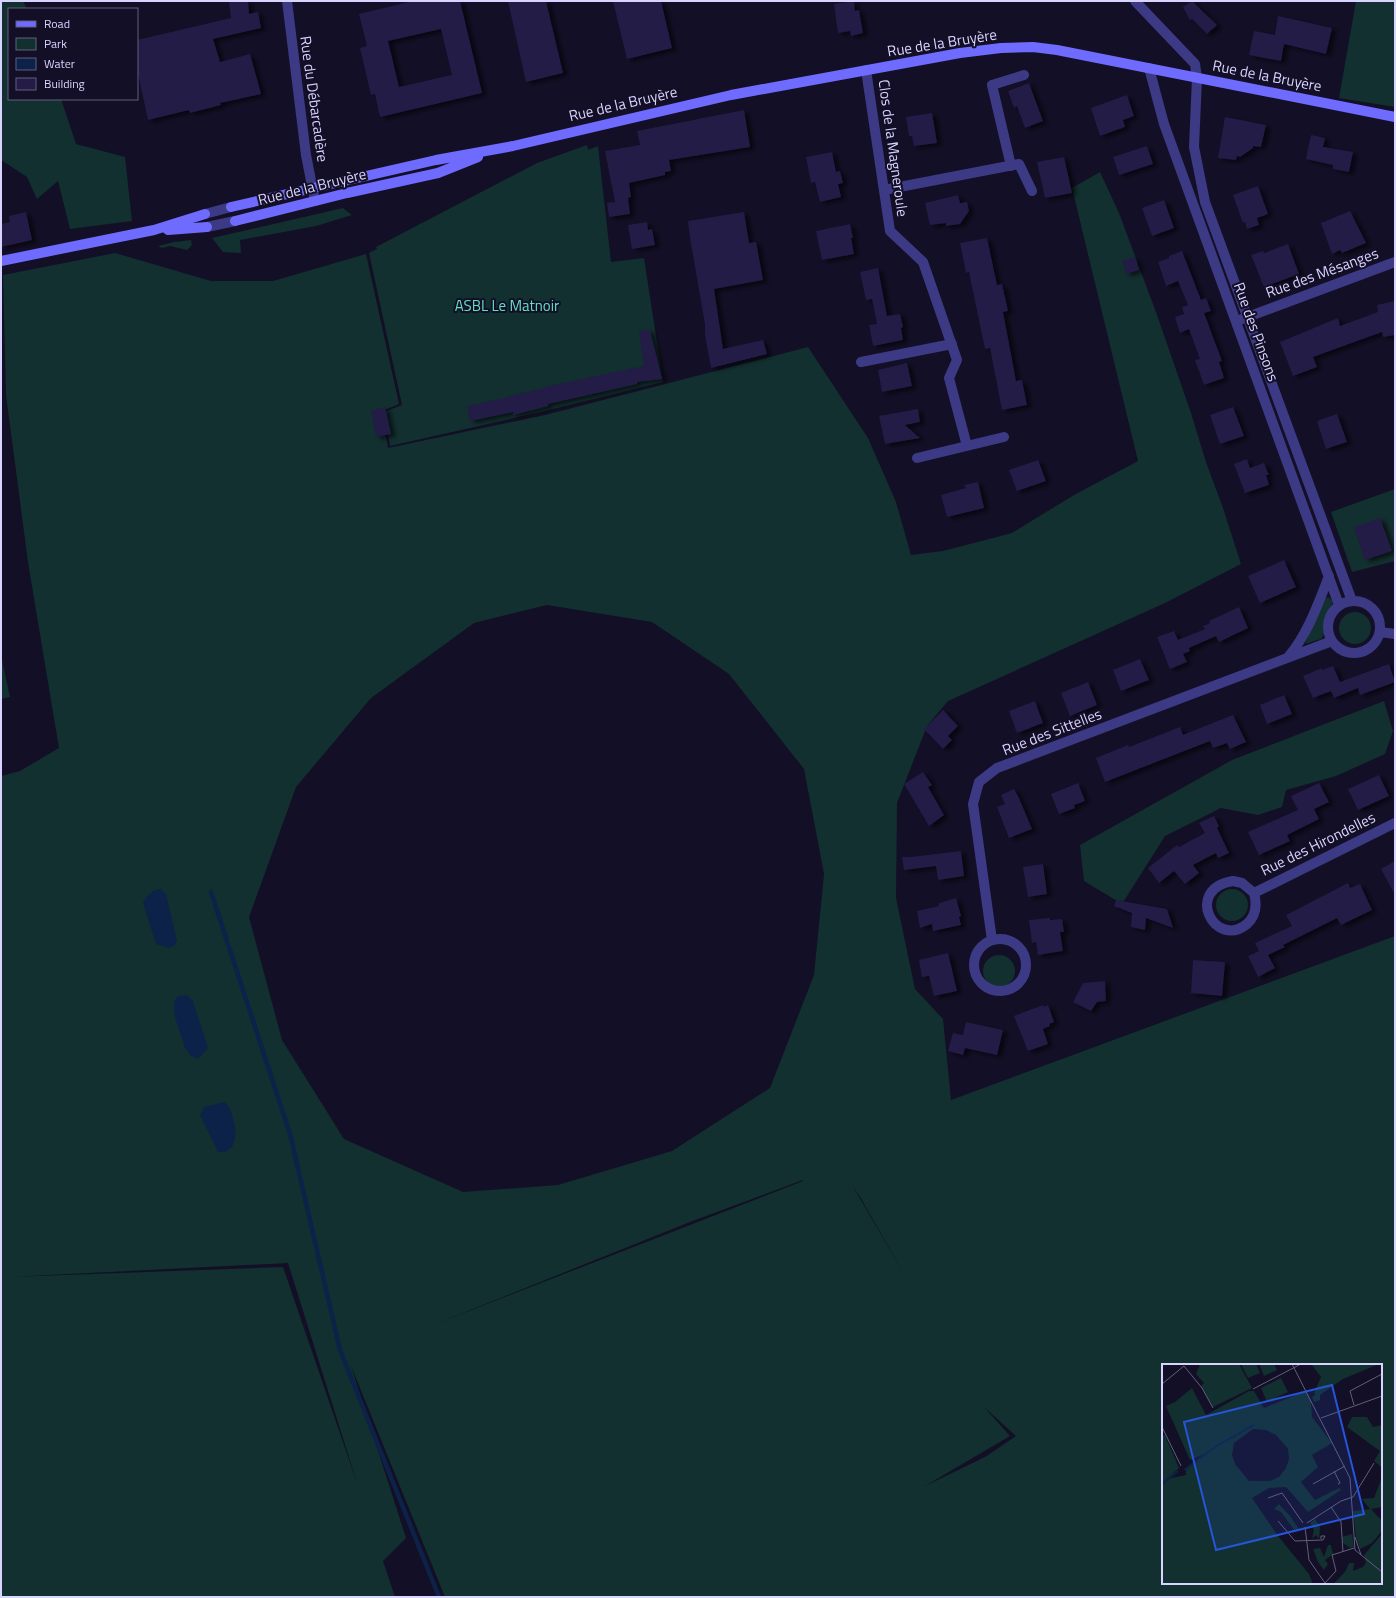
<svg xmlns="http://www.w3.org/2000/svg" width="1396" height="1598" font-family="'Titillium Web',sans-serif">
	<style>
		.green { fill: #12302f; fill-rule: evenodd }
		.water { fill: #0c2248 }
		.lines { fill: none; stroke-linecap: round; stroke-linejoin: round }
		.stream { stroke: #0c2248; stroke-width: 4.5 }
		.building { fill: #241b47; fill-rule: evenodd; filter: url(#shadow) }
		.street { stroke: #3d3a85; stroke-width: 10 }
		.secondary { stroke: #6f6bff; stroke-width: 10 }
		.labels { text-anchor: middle; stroke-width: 4; stroke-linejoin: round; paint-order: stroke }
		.street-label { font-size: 15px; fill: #d9d4ff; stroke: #130f26 }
		.park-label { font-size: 15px; fill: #5fe0c0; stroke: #130f26 }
		.inset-river { fill: none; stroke: #0c2248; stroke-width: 2 }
		.inset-road { fill: none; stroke: #625e7d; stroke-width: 1 }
		.view { fill: #2655da; fill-opacity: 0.15; stroke: #2655da; stroke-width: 2 }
		.inset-edge { fill: none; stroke: #d9d4ff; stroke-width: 2 }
	</style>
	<defs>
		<filter id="shadow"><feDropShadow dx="4.5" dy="2.5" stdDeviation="2" flood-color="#0009"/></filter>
	</defs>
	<rect width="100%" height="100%" fill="#130f26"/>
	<!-- green -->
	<path class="green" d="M 1,1 L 23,1 L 27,9 L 9,9 L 9,99 L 61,99 L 76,144 L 125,157 L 132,221 L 70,229 L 58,181 L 37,199 L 27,177 L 1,160 Z
		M 1356,1 L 1395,1 L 1395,107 L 1339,98 Z
		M 587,145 L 588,150 L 598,146 L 611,262 L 644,258 L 663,382 L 545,411 L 390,446 L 384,412 L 402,405 L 369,253 L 377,249 L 376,247 L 537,163 Z
		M 1100,172 L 1119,213 L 1156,312 L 1191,413 L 1206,462 L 1223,508 L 1241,564 L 1165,603 L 948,701 L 927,726 L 897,803 L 896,898 L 915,989 L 943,1019 L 951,1100 L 1395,936 L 1395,1597 L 445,1597 L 351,1366 L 406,1538 L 383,1561 L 395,1597 L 1,1597 L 1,776 L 20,771 L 59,748 L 28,562 L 6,395 L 3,275 L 115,253 L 211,281 L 273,281 L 366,254 L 399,404 L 382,411 L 388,448 L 545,415 L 808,347 L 868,438 L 896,502 L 911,555 L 943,551 L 1012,533 L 1074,495 L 1138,461 L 1072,188 ZM 547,605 L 652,622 L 729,674 L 804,769 L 824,874 L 814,975 L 770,1088 L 672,1151 L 558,1185 L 463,1192 L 344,1139 L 282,1040 L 249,917 L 296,787 L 371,698 L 474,623 ZM 803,1180 L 803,1181 L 433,1325 L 690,1222 ZM 852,1185 L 860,1197 L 906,1277 ZM 288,1263 L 357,1483 L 283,1267 L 10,1277 ZM 1163,1365 L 1381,1365 L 1381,1583 L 1163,1583 ZM 984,1407 L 1016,1436 L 985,1457 L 925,1486 L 1010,1436 Z
		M 343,208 L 352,215 L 316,226 L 240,240 L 241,253 L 223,252 L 212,238 Z
		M 191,240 L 192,245 L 187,250 L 170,246 L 162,248 L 158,246 L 174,242 Z
		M 1395,489 L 1395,561 L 1352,572 L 1331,512 Z
		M 1328,597 L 1333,601 L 1324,626 L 1325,633 L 1321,639 L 1305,644 L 1324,599 Z
		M1339 628a16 16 0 1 1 32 0a16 16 0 1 1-32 0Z
		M 1,655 L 10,697 L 1,699 Z
		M 1384,701 L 1393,731 L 1385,754 L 1336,776 L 1286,790 L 1282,807 L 1258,815 L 1221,808 L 1165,836 L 1122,904 L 1084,881 L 1080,845 L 1232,760 Z
		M1216 905a16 16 0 1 1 32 0a16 16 0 1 1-32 0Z
		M983 971a16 16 0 1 1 32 0a16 16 0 1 1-32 0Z"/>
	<!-- water -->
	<path class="water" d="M 161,889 L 166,894 L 177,941 L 175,945 L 169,948 L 156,944 L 143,903 C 148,895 151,890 161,889 Z
		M 187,995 L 193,1001 L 208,1048 L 198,1059 L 190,1055 L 185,1048 L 174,1014 L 174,1002 L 178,996 Z
		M 225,1102 C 236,1114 244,1155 218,1152 L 200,1115 L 204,1107 Z"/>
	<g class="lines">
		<!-- stream -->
		<path class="stream" d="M 211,892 L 290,1134 L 340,1350 L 439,1597"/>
	</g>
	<!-- building -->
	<path class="building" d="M 229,1 L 248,1 L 249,14 L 258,12 L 261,28 L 213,39 L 220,62 L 250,54 L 261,94 L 220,103 L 221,105 L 190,113 L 189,110 L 148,120 L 137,69 L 137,40 L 231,18 Z
		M 413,1 L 460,1 L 482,93 L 380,117 L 375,94 L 371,95 L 360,48 L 367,46 L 359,14 ZM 441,29 L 452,75 L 399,87 L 388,41 Z
		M 508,1 L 546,1 L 563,73 L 526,82 Z
		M 613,1 L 661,1 L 672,48 L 627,59 Z
		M 854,1 L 855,11 L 859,10 L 863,33 L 851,36 L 850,31 L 838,33 L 834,4 Z
		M 1192,1 L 1217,25 L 1207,34 L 1192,19 L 1190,20 L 1183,7 Z
		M 1278,16 L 1332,28 L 1326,54 L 1284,44 L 1281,61 L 1249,55 L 1254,31 L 1275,35 Z
		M 1029,83 L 1043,121 L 1025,128 L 1017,106 L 1014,108 L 1008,91 Z
		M 1127,95 L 1134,116 L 1123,120 L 1125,127 L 1100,136 L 1091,108 Z
		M 744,110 L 750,147 L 669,160 L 671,171 L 665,172 L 665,175 L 629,183 L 631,197 L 628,198 L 630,214 L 609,217 L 607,203 L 615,202 L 605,151 L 640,145 L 637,131 Z
		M 932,113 L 937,143 L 914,146 L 912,136 L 909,136 L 906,117 Z
		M 1225,117 L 1266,125 L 1261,147 L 1253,146 L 1253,148 L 1240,157 L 1237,156 L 1236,160 L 1218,158 Z
		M 1311,135 L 1325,138 L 1323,147 L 1353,152 L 1349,172 L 1333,169 L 1333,165 L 1306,159 Z
		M 1147,146 L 1153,164 L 1119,175 L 1113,157 Z
		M 832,152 L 836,172 L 840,171 L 843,183 L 838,184 L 841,197 L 820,202 L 815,182 L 811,183 L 806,157 Z
		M 1064,157 L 1072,193 L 1045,198 L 1037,162 Z
		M 1258,186 L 1268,214 L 1257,218 L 1259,225 L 1247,229 L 1245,222 L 1243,223 L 1233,195 Z
		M 958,195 L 960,203 L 967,202 L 969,211 L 960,224 L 946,226 L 946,223 L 930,225 L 925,203 Z
		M 1164,200 L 1174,228 L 1152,236 L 1142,208 Z
		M 1350,211 L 1366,243 L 1342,253 L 1340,250 L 1332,254 L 1321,223 Z
		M 26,212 L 32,240 L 1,247 L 1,224 L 10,222 L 9,216 Z
		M 744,212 L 749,243 L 756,242 L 763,280 L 714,289 L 723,349 L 763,340 L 767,354 L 711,368 L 705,335 L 705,324 L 690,238 L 688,221 Z
		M 647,222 L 648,230 L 652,229 L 655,245 L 632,249 L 628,225 Z
		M 850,224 L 853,238 L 851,238 L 854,254 L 822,260 L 816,231 Z
		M 987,238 L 997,285 L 1002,284 L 1008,311 L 1003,312 L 1016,381 L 1022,380 L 1027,405 L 1002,410 L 990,348 L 985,349 L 969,272 L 966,273 L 960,243 Z
		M 1288,244 L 1299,274 L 1264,287 L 1251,255 L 1263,251 L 1264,253 Z
		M 1182,251 L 1201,300 L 1206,298 L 1211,311 L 1204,313 L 1222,361 L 1219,362 L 1224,378 L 1204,385 L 1195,360 L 1200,359 L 1189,329 L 1180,333 L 1175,317 L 1184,314 L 1182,307 L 1188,305 L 1178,281 L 1166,286 L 1158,262 L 1169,258 L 1169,256 Z
		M 1135,257 L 1139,270 L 1126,274 L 1122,261 Z
		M 878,268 L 887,316 L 900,314 L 903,327 L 901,328 L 903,340 L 873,346 L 869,325 L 877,324 L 872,299 L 866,300 L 860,272 Z
		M 1395,301 L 1395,335 L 1383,337 L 1382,332 L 1313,357 L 1317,367 L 1293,376 L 1280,342 L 1338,318 L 1340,326 L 1378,312 L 1377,305 Z
		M 650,330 L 662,379 L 637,382 L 637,384 L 548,404 L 548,406 L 513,415 L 513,412 L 470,421 L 467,406 L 510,397 L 509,396 L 545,388 L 545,387 L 644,366 L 639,331 Z
		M 907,363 L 912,386 L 882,392 L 878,370 Z
		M 385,407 L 391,434 L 376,437 L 371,411 Z
		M 1233,407 L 1244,436 L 1220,444 L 1210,415 Z
		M 918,409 L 920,422 L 905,425 L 920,438 L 885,444 L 879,416 Z
		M 1337,414 L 1347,442 L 1326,449 L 1317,421 Z
		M 1247,459 L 1250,468 L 1264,463 L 1269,475 L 1266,475 L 1269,485 L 1245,493 L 1234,464 Z
		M 1038,460 L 1046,481 L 1017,491 L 1009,470 Z
		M 978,482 L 984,508 L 947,517 L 941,495 L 966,488 L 964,485 Z
		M 1380,518 L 1392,551 L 1365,560 L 1354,527 Z
		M 1284,560 L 1296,587 L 1260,603 L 1248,576 Z
		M 1239,607 L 1248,628 L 1219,642 L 1216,636 L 1189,648 L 1190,651 L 1183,654 L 1187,662 L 1170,669 L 1157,637 L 1174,631 L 1178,640 L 1205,629 L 1203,626 L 1210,623 L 1209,621 Z
		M 1140,659 L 1149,680 L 1121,691 L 1113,670 Z
		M 1389,664 L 1395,682 L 1360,695 L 1358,688 L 1334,698 L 1331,691 L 1313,698 L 1303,676 L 1322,668 L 1322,670 L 1333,666 L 1340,682 Z
		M 1088,682 L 1097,705 L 1070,716 L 1061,693 Z
		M 1284,695 L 1292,714 L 1267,724 L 1260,705 Z
		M 1035,701 L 1043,723 L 1017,733 L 1009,711 Z
		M 943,710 L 958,726 L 948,736 L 952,740 L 943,749 L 924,729 Z
		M 1233,715 L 1246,742 L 1230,749 L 1227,743 L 1213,748 L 1210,741 L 1105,782 L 1096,758 L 1128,745 L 1129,747 L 1180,727 L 1183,735 Z
		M 923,772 L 932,785 L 928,787 L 944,815 L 929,826 L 904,784 Z
		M 1379,775 L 1389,796 L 1358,810 L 1348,789 Z
		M 1078,783 L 1085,801 L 1074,805 L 1075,808 L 1059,814 L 1051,794 Z
		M 1319,783 L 1329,802 L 1314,809 L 1319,819 L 1287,835 L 1290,841 L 1259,855 L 1248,832 L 1298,810 L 1291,796 Z
		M 1014,789 L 1019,798 L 1032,829 L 1009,838 L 997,807 L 1005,804 L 1001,795 Z
		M 1214,816 L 1219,826 L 1217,828 L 1229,853 L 1218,858 L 1216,853 L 1193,865 L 1199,873 L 1185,884 L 1174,871 L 1159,883 L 1148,868 L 1177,845 L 1179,847 L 1205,833 L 1199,823 Z
		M 961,851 L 964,876 L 938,880 L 936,866 L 904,870 L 902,857 L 911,857 Z
		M 1395,861 L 1395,895 L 1381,869 Z
		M 1043,864 L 1047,894 L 1028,897 L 1023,867 Z
		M 1348,883 L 1350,888 L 1360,884 L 1372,910 L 1341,925 L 1337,918 L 1283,945 L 1285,947 L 1268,955 L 1275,968 L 1258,977 L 1248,956 L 1259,951 L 1255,943 L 1292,926 L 1286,915 Z
		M 956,898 L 961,916 L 959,917 L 961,925 L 933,931 L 932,924 L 920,928 L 917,911 L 939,906 L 939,903 Z
		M 1116,900 L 1167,909 L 1173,928 L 1146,918 L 1145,930 L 1131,927 L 1132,913 L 1114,906 Z
		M 1050,918 L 1050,920 L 1062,919 L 1064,932 L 1060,932 L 1063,951 L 1038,955 L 1036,942 L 1032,943 L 1029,920 Z
		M 948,953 L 957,991 L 934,996 L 929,976 L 922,977 L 919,960 Z
		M 1193,960 L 1225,962 L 1222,996 L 1191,993 Z
		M 1105,981 L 1106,1001 L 1097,1002 L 1091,1011 L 1073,1002 L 1083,983 Z
		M 1043,1005 L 1043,1007 L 1048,1005 L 1054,1022 L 1049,1024 L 1050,1026 L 1043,1029 L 1048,1044 L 1028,1051 L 1014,1016 Z
		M 966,1022 L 1003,1030 L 997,1055 L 965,1048 L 963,1055 L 948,1051 L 953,1033 L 963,1035 Z"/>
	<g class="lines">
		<!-- street -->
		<path class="street" d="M 287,1 L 306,155 L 315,201
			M 1135,1 L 1195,64 L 1197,78 L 1194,147 L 1205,202 L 1352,601
			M 1149,68 L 1164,124 L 1339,605
			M 866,70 L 890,231 L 923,262 L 957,360 L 949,378 L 967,446
			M 1011,166 L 992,85 L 1024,75
			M 884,190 L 1019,164 L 1032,191
			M 205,214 L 231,207
			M 207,227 L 235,221
			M 1242,319 L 1395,262
			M 861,362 L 952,344
			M 917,458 L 1004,437
			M1328 627a26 26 0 1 1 52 0a26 26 0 1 1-52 0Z
			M 1380,632 L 1395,634
			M 1289,656 C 1308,633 1318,604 1329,576
			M 1233,881 L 1242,883 L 1254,893 C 1257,904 1257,915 1247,924 C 1215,950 1183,889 1233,881 Z
			M 1254,893 L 1395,823
			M974 965a26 26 0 1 1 52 0a26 26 0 1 1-52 0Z
			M 992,940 L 973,804 L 979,782 L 997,768 L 1332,641"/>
		<!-- secondary -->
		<path class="secondary" d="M 231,207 L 436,160 L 513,146 L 731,95 L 960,53 L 1001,48 L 1033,47 L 1057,50 L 1395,117
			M 235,221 L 347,193 L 438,173 L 478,157
			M 168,230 L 207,227
			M 1,261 L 154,230 L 205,214"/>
	</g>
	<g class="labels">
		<!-- street labels -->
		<g class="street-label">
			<text transform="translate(942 43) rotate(-9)" y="5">Rue de la Bruyère</text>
			<text transform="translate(1267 76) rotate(11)" y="5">Rue de la Bruyère</text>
			<text transform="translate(314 99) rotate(82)" y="5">Rue du Débarcadère</text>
			<text transform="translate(623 104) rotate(-13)" y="5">Rue de la Bruyère</text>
			<text transform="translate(893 148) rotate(82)" y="5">Clos de la Magneroule</text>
			<text transform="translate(312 187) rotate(-14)" y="5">Rue de la Bruyère</text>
			<text transform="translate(1322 273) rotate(-20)" y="5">Rue des Mésanges</text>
			<text transform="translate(1256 332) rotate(70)" y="5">Rue des Pinsons</text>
			<text transform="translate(1052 732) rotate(-21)" y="5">Rue des Sittelles</text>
			<text transform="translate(1318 844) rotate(-26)" y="5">Rue des Hirondelles</text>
		</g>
		<!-- park labels -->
		<g class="park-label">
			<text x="507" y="311">ASBL Le Matnoir</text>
		</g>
	</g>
	<!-- overview -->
	<g transform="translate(1162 1364)">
		<rect width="220" height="220" fill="#130f26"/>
		<path d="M 38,0 L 77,0 L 90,24 L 51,43 L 39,22 L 42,19 L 34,10 ZM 79,0 L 94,0 L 98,9 L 86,14 ZM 97,0 L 112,0 L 115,6 L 102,12 ZM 149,0 L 217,0 L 181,15 L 158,31 L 158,36 L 152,38 L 150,33 L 154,30 L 152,29 L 159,13 ZM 119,14 L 126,28 L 105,38 L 99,24 ZM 30,24 L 44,51 L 87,27 L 92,27 L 102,44 L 144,27 L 149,37 L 150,53 L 170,79 L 150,91 L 156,103 L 139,118 L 153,136 L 177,124 L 179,126 L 146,148 L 124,123 L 107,124 L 90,134 L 116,172 L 147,210 L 151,220 L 0,220 L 0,72 L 3,71 L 17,104 L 5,115 L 24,111 L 24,105 L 46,89 L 28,96 L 4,42 L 13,38 ZM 91,65 L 104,66 L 114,71 L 126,85 L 127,95 L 124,104 L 117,113 L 108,117 L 87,117 L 73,100 L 70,91 L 72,79 ZM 190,53 L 205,53 L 211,63 L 220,61 L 220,104 L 212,97 L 218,87 L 185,63 ZM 220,113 L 220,143 L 209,145 L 220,157 L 220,167 L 210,179 L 198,185 L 194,173 L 191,147 L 208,145 L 200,135 L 212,134 ZM 117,140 L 128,152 L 137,165 L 132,166 L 119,148 L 112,145 ZM 153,155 L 158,163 L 157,175 L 154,171 L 150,175 L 152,166 L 148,159 ZM 190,170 L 192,183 L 188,184 L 181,179 L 180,173 ZM 220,170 L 220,220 L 171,220 L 183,208 L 187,199 L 192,199 L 191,207 L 201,203 L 204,199 L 202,191 ZM 166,181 L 169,181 L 171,190 L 163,196 L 166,200 L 162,206 L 156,198 L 151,185 L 158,184 L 162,193 Z" fill="#12302f" fill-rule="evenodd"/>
		<path class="inset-river" d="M 22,106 L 53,83 L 92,61M 0,120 L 16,107"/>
		<path class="inset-road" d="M 130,0 L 188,114 L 193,186 L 220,208M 0,20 L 22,2 L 40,24 L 51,44M 91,25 L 139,0M 192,41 L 188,27 L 220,10M 159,54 L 220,32M 0,63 L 19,102M 172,107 L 178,119 L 176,120M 151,120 L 183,102M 106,134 L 120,129 L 141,159M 169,143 L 179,158 L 181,188M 116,157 L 133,177 L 161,176 L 163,172 L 159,172 L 159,175M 145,159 L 179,137 L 191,133 L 212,99M 143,163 L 147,196 L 163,219 L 174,207 L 170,191 L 192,184M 193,173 L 199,191"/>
		<path class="view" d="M 170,21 L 202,150 L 54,186 L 22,58 Z"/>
		<rect width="220" height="220" class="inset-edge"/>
	</g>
	<!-- border -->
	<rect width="1396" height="1598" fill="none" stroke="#d9d4ff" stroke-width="4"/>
	<!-- legend -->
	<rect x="8" y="8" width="130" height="92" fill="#130f26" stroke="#625e7d"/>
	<rect x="16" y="21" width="20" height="6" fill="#6f6bff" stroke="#625e7d"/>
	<text x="44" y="28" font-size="12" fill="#d9d4ff">Road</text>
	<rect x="16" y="38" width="20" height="12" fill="#12302f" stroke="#625e7d"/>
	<text x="44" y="48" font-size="12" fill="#d9d4ff">Park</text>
	<rect x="16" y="58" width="20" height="12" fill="#0c2248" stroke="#625e7d"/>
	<text x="44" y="68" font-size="12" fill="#d9d4ff">Water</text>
	<rect x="16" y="78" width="20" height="12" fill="#241b47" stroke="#625e7d"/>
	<text x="44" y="88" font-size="12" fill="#d9d4ff">Building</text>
</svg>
